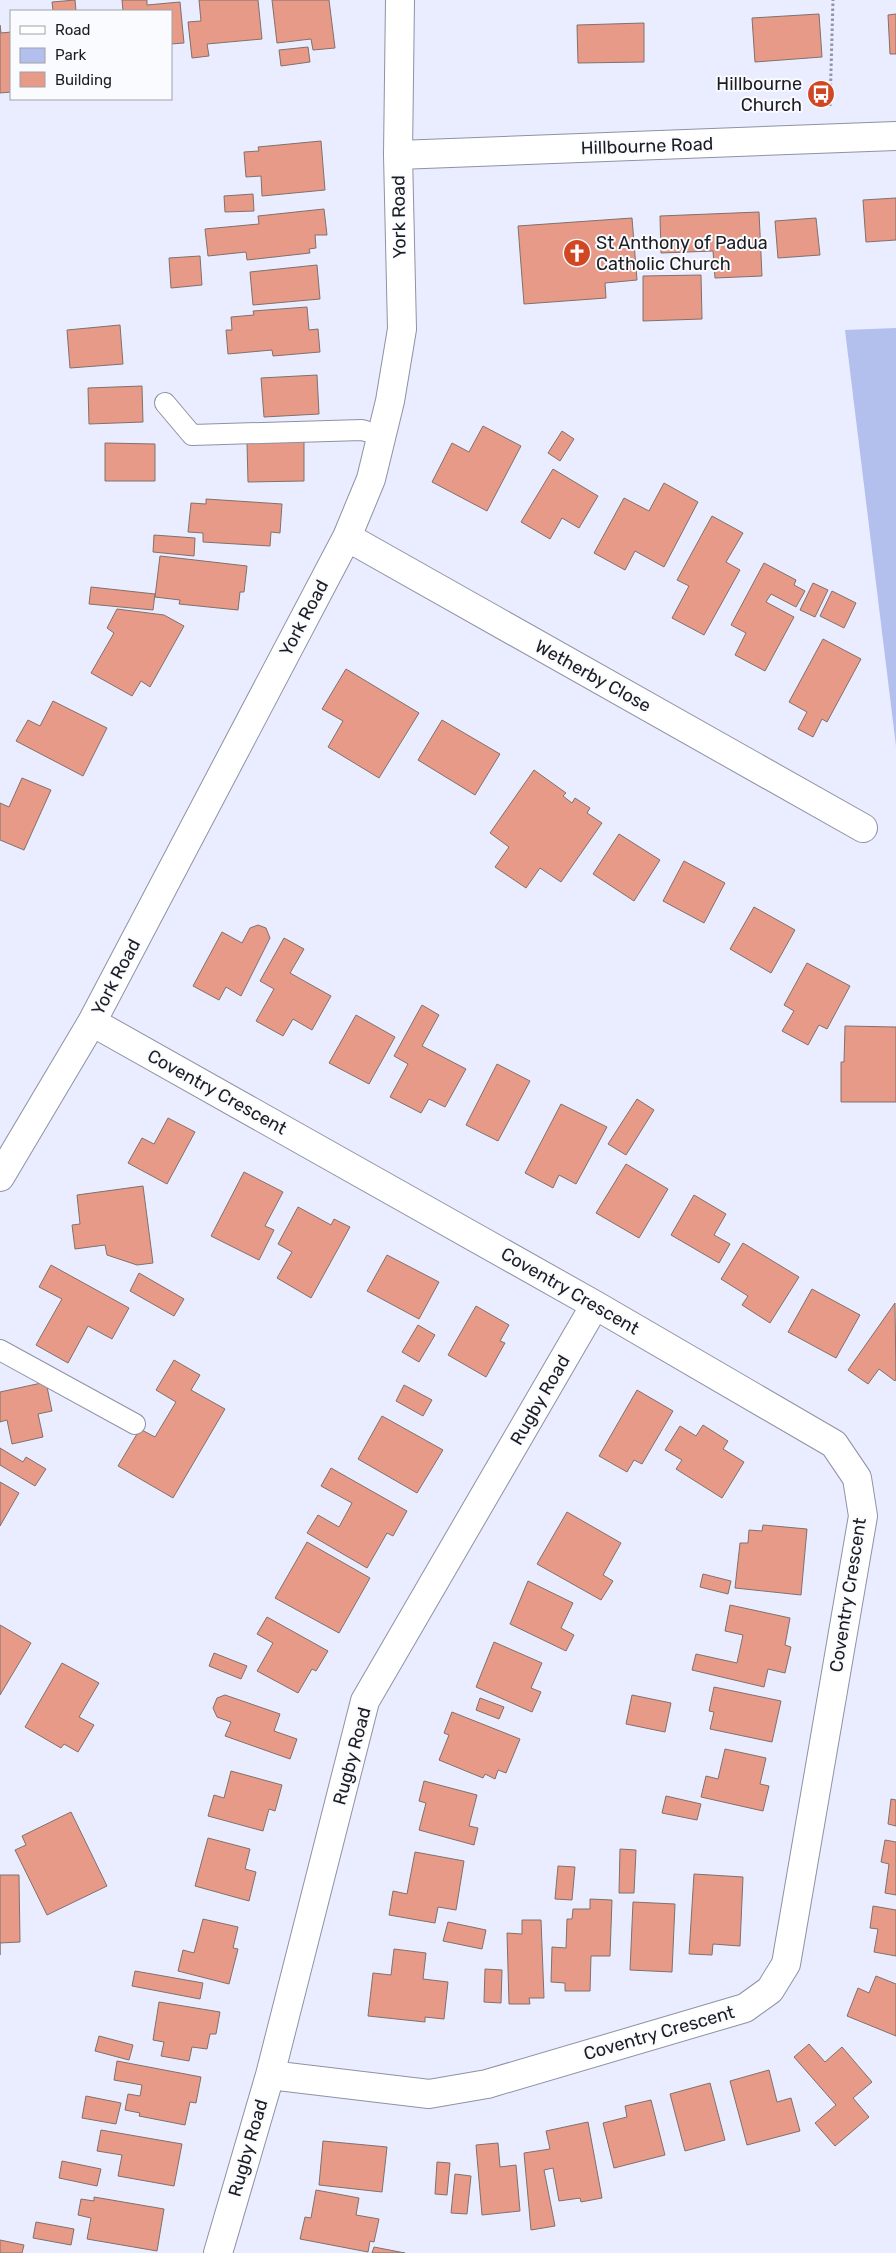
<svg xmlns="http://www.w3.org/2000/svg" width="896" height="2253" font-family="Rubik,sans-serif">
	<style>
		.green { fill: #b3bfed }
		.building { fill: #e69a87; stroke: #82706b }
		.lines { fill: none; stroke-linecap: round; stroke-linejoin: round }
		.lane-casing { stroke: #8e92a2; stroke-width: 22 }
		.street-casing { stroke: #8e92a2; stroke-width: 30 }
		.path { stroke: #9195a1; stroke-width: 3; stroke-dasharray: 2.5 2.5; stroke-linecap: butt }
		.lane { stroke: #fff; stroke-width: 20 }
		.street { stroke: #fff; stroke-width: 28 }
		.labels { text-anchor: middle; stroke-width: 4; stroke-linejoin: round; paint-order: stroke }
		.poi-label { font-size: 18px; fill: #1b1d23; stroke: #fafbfe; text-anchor: end }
		.street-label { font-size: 18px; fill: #1b1d23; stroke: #fafbfe }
	</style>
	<rect width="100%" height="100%" fill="#e9edff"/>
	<!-- green -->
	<path class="green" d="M 896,328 L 896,746 L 845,330 Z"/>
	<!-- building -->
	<path class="building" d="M 75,0 L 76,11 L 53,11 L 52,2 Z
		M 122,0 L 147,0 L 147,5 L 180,2 L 184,43 L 171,44 L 171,11 L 123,11 Z
		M 199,0 L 258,0 L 262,39 L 207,44 L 209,56 L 192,58 L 188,22 L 201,21 Z
		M 272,0 L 329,0 L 335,48 L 313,50 L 311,39 L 277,43 Z
		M 819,14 L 822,57 L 755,62 L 752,18 Z
		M 896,14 L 896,54 L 890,54 L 888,15 Z
		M 644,23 L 644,62 L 578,63 L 577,25 Z
		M 0,25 L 1,33 L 11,32 L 11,92 L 0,93 Z
		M 308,47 L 310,62 L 281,66 L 279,50 Z
		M 321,141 L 325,190 L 262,196 L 261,176 L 246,177 L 244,152 L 259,151 L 258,147 Z
		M 253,194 L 254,211 L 225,212 L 224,196 Z
		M 896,198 L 896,240 L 866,242 L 863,200 Z
		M 324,209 L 327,235 L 315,235 L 316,248 L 309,249 L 310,253 L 247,260 L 246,252 L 208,256 L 205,229 L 259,224 L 258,216 Z
		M 759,212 L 762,276 L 715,278 L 713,251 L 661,253 L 660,216 Z
		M 632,218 L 637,280 L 605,283 L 606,298 L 524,304 L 518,226 Z
		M 816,218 L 820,255 L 778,258 L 775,221 Z
		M 200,256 L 202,285 L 171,288 L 169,258 Z
		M 317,265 L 320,299 L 253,305 L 250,272 Z
		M 701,275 L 702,319 L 643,321 L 643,276 Z
		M 307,307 L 309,330 L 318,329 L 320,352 L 273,356 L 272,350 L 228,354 L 226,330 L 232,330 L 231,317 L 254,315 L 253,311 Z
		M 120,325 L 123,364 L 70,368 L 67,330 Z
		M 317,375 L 319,414 L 264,417 L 261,378 Z
		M 142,386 L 143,422 L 89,424 L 88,388 Z
		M 483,426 L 521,446 L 487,511 L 432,482 L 452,443 L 469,452 Z
		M 562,431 L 574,439 L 560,461 L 548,453 Z
		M 304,441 L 304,481 L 248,482 L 247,443 Z
		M 105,443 L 155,444 L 155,481 L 105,481 Z
		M 553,469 L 598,496 L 579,528 L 562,518 L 550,539 L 521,522 Z
		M 664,483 L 698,502 L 664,567 L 635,551 L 625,570 L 594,553 L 624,498 L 649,511 Z
		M 206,499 L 282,504 L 280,533 L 271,532 L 270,546 L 203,542 L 203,533 L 188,532 L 191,503 L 206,504 Z
		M 712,516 L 743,533 L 726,562 L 740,570 L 704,635 L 672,618 L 689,586 L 677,580 Z
		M 154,535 L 195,538 L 194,556 L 153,552 Z
		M 160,556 L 247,566 L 244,592 L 240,592 L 238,610 L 179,604 L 180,600 L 155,597 Z
		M 764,563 L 796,580 L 794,585 L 805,591 L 796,607 L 771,594 L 766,602 L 794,617 L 765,671 L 735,655 L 746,633 L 731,625 Z
		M 813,583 L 828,590 L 815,617 L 800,610 Z
		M 91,587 L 155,594 L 153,610 L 89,604 Z
		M 832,591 L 856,603 L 844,628 L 820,616 Z
		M 117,609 L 164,615 L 184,626 L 150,687 L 141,681 L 132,696 L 91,673 L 114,633 L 107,628 Z
		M 823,639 L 861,659 L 827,722 L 822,719 L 813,737 L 798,729 L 807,712 L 789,702 Z
		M 346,669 L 419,713 L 379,778 L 328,747 L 343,721 L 322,709 Z
		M 53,701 L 107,728 L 83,776 L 16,741 L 28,720 L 40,726 Z
		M 442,720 L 500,754 L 475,795 L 418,760 Z
		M 534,770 L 566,793 L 563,796 L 572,803 L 575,798 L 590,808 L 587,813 L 602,823 L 561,882 L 540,868 L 526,888 L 495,867 L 509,847 L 490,833 Z
		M 22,778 L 51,790 L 24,850 L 0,840 L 0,803 L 9,807 Z
		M 619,834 L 660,860 L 634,901 L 593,874 Z
		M 684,861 L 725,883 L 704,923 L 663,901 Z
		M 754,907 L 795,930 L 771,973 L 730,949 Z
		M 258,925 L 266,928 L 270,938 L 241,996 L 226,987 L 219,1000 L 193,986 L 222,932 L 242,943 L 250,928 Z
		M 284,938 L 304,949 L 290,973 L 331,996 L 312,1030 L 293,1019 L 283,1036 L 256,1021 L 274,989 L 260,981 Z
		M 807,963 L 850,986 L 827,1029 L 819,1025 L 808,1045 L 782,1031 L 794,1011 L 784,1005 Z
		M 422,1005 L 439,1015 L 422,1046 L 466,1069 L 445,1107 L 429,1099 L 421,1113 L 390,1097 L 408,1064 L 394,1056 Z
		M 356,1015 L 395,1037 L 369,1084 L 329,1063 Z
		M 845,1026 L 896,1027 L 896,1102 L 841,1102 L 841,1062 L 844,1062 Z
		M 497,1064 L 530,1081 L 498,1141 L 466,1125 Z
		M 637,1099 L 654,1110 L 626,1155 L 608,1144 Z
		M 561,1104 L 607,1127 L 576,1184 L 559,1175 L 553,1188 L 525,1173 Z
		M 168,1118 L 195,1132 L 167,1184 L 128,1163 L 142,1138 L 154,1144 Z
		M 626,1164 L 668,1189 L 639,1238 L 596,1213 Z
		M 244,1172 L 283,1192 L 265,1226 L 274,1230 L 259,1260 L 211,1236 Z
		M 143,1186 L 153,1263 L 137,1265 L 107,1255 L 105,1245 L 75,1249 L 72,1225 L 80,1224 L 77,1195 Z
		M 694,1195 L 726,1214 L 714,1235 L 730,1244 L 719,1263 L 671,1235 Z
		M 298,1207 L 331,1225 L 334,1219 L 350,1227 L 311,1298 L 277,1278 L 292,1252 L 278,1244 Z
		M 743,1243 L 799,1277 L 770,1323 L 742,1305 L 748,1296 L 721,1279 Z
		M 387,1255 L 439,1282 L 419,1319 L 367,1291 Z
		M 51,1265 L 129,1308 L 112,1339 L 88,1326 L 68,1363 L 36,1345 L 62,1299 L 39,1287 Z
		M 139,1273 L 184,1299 L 174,1316 L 130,1291 Z
		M 812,1289 L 860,1315 L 836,1358 L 788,1332 Z
		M 895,1303 L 896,1379 L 895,1381 L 879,1369 L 868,1384 L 848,1370 Z
		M 476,1306 L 509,1325 L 500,1341 L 505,1343 L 486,1377 L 448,1355 Z
		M 418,1325 L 435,1335 L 419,1362 L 402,1352 Z
		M 174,1360 L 200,1375 L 191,1390 L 225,1409 L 173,1498 L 118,1466 L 140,1429 L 155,1437 L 176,1402 L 156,1390 Z
		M 46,1382 L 52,1411 L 38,1414 L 43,1437 L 12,1444 L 7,1420 L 0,1422 L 0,1392 Z
		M 404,1385 L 432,1400 L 423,1416 L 396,1401 Z
		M 637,1390 L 673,1411 L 642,1464 L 634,1460 L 627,1472 L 599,1456 Z
		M 382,1416 L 443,1450 L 417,1493 L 358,1459 Z
		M 703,1425 L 728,1441 L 723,1449 L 744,1462 L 722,1498 L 676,1469 L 682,1460 L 665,1450 L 680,1426 L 696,1436 Z
		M 0,1448 L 23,1462 L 26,1457 L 46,1469 L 35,1486 L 0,1465 Z
		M 331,1468 L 407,1511 L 393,1536 L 387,1533 L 367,1568 L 307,1533 L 318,1515 L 339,1527 L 352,1503 L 321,1486 Z
		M 0,1482 L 19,1493 L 0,1526 Z
		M 567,1512 L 621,1543 L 603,1575 L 613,1581 L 601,1600 L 537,1564 Z
		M 763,1525 L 807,1529 L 801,1595 L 735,1588 L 740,1543 L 748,1543 L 749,1530 L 762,1531 Z
		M 307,1542 L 370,1578 L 339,1633 L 275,1598 Z
		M 703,1574 L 731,1581 L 728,1594 L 700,1587 Z
		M 528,1581 L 573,1603 L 561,1628 L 574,1635 L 566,1651 L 510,1624 Z
		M 730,1605 L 790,1618 L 785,1645 L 791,1647 L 785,1673 L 768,1669 L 764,1687 L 692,1670 L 696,1654 L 737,1663 L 743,1635 L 725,1631 Z
		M 267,1617 L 328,1651 L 316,1671 L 312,1669 L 298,1693 L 257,1671 L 273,1643 L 257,1634 Z
		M 0,1625 L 31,1643 L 0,1695 Z
		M 494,1642 L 542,1663 L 531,1688 L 541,1692 L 532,1712 L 476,1687 Z
		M 214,1653 L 247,1666 L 241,1679 L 209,1666 Z
		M 62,1663 L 99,1683 L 79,1717 L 94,1725 L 78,1752 L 64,1744 L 61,1748 L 25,1727 Z
		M 714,1687 L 781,1701 L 772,1742 L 710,1729 L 714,1712 L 709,1711 Z
		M 225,1695 L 280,1714 L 274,1731 L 297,1739 L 290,1759 L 225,1736 L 231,1722 L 217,1717 L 213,1708 L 217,1698 Z
		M 632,1695 L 671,1703 L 665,1732 L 626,1724 Z
		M 480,1698 L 504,1707 L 499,1719 L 476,1710 Z
		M 452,1712 L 520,1739 L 506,1773 L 498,1770 L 495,1779 L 485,1774 L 483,1778 L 439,1760 L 449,1735 L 444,1733 Z
		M 725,1749 L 766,1758 L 760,1784 L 769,1786 L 763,1811 L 701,1797 L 706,1776 L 718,1779 Z
		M 231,1771 L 282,1785 L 275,1811 L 269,1809 L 263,1831 L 208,1816 L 214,1795 L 224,1798 Z
		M 424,1781 L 477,1795 L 469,1826 L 478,1828 L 474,1845 L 419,1830 L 426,1803 L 419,1801 Z
		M 666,1796 L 701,1804 L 697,1820 L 662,1813 Z
		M 891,1799 L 896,1800 L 896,1826 L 888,1824 Z
		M 71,1812 L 107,1886 L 47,1915 L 15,1850 L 26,1845 L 22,1836 Z
		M 208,1838 L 250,1849 L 245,1869 L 256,1872 L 249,1901 L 195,1886 Z
		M 885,1840 L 896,1842 L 896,1895 L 885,1893 L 889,1864 L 881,1862 Z
		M 620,1849 L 636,1850 L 634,1893 L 619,1893 Z
		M 415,1852 L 464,1861 L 456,1910 L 438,1907 L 435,1923 L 389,1915 L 393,1891 L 407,1894 Z
		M 558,1866 L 575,1867 L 572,1900 L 555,1899 Z
		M 694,1874 L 743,1877 L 740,1946 L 713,1944 L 712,1955 L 689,1954 Z
		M 0,1875 L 19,1875 L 20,1942 L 0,1943 L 0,1955 Z
		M 590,1899 L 612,1900 L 610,1956 L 591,1956 L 590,1991 L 565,1991 L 565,1983 L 551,1982 L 552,1947 L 566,1948 L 567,1919 L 572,1919 L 573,1909 L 590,1909 Z
		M 633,1902 L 675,1904 L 672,1972 L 630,1970 Z
		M 873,1906 L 896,1910 L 896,1956 L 874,1952 L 878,1929 L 870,1928 Z
		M 203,1919 L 238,1927 L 233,1948 L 238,1949 L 229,1984 L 178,1971 L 183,1950 L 194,1953 Z
		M 522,1920 L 541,1920 L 544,1998 L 529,1998 L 530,2004 L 509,2004 L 507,1933 L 522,1934 Z
		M 448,1922 L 486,1930 L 482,1949 L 443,1941 Z
		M 394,1949 L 426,1953 L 423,1979 L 448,1982 L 444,2019 L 425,2017 L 425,2022 L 368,2016 L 373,1973 L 391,1975 Z
		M 485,1969 L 502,1970 L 501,2003 L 484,2002 Z
		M 135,1971 L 203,1983 L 200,1999 L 132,1986 Z
		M 876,1976 L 896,1984 L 896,2036 L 847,2016 L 858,1988 L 869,1993 Z
		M 159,2002 L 220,2012 L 216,2034 L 210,2034 L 207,2049 L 192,2047 L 189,2061 L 161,2056 L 164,2042 L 153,2040 Z
		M 99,2036 L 133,2045 L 129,2060 L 95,2051 Z
		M 809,2044 L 825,2062 L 842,2047 L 872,2082 L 853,2098 L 869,2117 L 835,2146 L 815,2123 L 836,2105 L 794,2057 Z
		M 117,2061 L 201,2077 L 196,2103 L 190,2102 L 185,2125 L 139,2116 L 140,2113 L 125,2110 L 128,2094 L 140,2096 L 142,2085 L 114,2080 Z
		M 769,2070 L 777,2102 L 791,2098 L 800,2131 L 747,2145 L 730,2081 Z
		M 710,2083 L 725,2140 L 685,2151 L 670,2094 Z
		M 86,2096 L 121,2103 L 116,2124 L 82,2118 Z
		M 651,2100 L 665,2155 L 614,2168 L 603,2123 L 627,2117 L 625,2106 Z
		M 588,2122 L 602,2198 L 581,2202 L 580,2198 L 559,2201 L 553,2168 L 544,2170 L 555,2226 L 531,2230 L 524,2153 L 550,2149 L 546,2131 Z
		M 101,2130 L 182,2144 L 174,2186 L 118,2176 L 122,2155 L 97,2151 Z
		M 323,2141 L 387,2147 L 382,2192 L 319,2185 Z
		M 498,2143 L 500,2167 L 516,2165 L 520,2211 L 482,2215 L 476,2145 Z
		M 62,2161 L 101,2169 L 97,2186 L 59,2178 Z
		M 437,2162 L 450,2163 L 447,2195 L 435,2194 Z
		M 455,2174 L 471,2176 L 467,2214 L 451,2213 Z
		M 316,2190 L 359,2198 L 356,2215 L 379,2219 L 374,2242 L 370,2241 L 368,2252 L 300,2239 L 305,2217 L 311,2218 Z
		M 94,2197 L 164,2209 L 157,2251 L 87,2239 L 91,2218 L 78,2215 L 81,2199 L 94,2201 Z
		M 36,2222 L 74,2229 L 71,2245 L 33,2238 Z
		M 0,2240 L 24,2245 L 22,2253 L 0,2253 Z
		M 374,2247 L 405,2253 L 372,2253 Z"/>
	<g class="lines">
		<!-- lane casing -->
		<g class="lane-casing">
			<path id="lane" d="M 165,403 L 192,435 L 362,430 L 382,436
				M 0,1350 L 135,1424"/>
		</g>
		<!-- street casing -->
		<g class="street-casing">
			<path id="street" d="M 398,155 L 896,136
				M 347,537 L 863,828
				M 92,1022 L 595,1305 L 834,1444 L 857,1478 L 863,1516 L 786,1964 L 770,1990 L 745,2008 L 487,2084 L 429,2094 L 270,2075
				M 0,1177 L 92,1022 L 347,537 L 371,479 L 390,401 L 402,329 L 398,155 L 400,0
				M 218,2253 L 270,2075 L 365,1701 L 595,1305"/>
		</g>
		<!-- path -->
		<path class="path" d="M 830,106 L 833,0"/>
		<!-- lane -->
		<use href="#lane" class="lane"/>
		<!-- street -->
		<use href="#street" class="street"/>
	</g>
	<!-- icons -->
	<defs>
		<g id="bus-disc" transform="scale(1.4375)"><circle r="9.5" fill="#d14724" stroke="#fafbfe"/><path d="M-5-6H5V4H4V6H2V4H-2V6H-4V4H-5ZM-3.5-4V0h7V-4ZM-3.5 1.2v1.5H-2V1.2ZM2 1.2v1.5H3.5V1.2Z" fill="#fff"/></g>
		<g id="church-disc" transform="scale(1.4375)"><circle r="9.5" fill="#d14724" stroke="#fafbfe"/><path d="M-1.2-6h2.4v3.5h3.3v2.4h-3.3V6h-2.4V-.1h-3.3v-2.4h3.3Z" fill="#fff"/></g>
	</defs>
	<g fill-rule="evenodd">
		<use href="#bus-disc" x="821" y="94"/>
		<use href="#church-disc" x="577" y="253"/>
	</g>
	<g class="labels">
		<!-- poi labels -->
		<g class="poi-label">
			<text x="802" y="90">Hillbourne<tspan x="802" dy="21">Church</tspan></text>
			<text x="596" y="249" text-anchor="start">St Anthony of Padua<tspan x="596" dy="21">Catholic Church</tspan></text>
		</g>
		<!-- street labels -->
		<g class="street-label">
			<text transform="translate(647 146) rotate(-2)" y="6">Hillbourne Road</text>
			<text transform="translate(399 217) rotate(-91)" y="6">York Road</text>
			<text transform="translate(304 618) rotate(-62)" y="6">York Road</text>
			<text transform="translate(593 676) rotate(29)" y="6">Wetherby Close</text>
			<text transform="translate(116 977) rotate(-62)" y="6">York Road</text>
			<text transform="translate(217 1092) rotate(29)" y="6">Coventry Crescent</text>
			<text transform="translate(570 1291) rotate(30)" y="6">Coventry Crescent</text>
			<text transform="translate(540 1400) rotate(-60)" y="6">Rugby Road</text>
			<text transform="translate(848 1595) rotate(-81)" y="6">Coventry Crescent</text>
			<text transform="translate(352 1756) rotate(-75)" y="6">Rugby Road</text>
			<text transform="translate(659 2033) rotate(-16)" y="6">Coventry Crescent</text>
			<text transform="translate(248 2148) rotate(-74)" y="6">Rugby Road</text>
		</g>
	</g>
	<!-- legend -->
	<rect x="10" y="10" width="162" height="90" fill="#fafbfe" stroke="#a1a2a6"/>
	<rect x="20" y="26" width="25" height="8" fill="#ffffff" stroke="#a1a2a6"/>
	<text x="55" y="35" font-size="15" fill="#1b1d23">Road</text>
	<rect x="20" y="48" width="25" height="15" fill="#b3bfed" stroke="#a1a2a6"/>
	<text x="55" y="60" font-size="15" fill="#1b1d23">Park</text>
	<rect x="20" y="72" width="25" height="15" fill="#e69a87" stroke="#a1a2a6"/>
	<text x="55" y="85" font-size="15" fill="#1b1d23">Building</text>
</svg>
